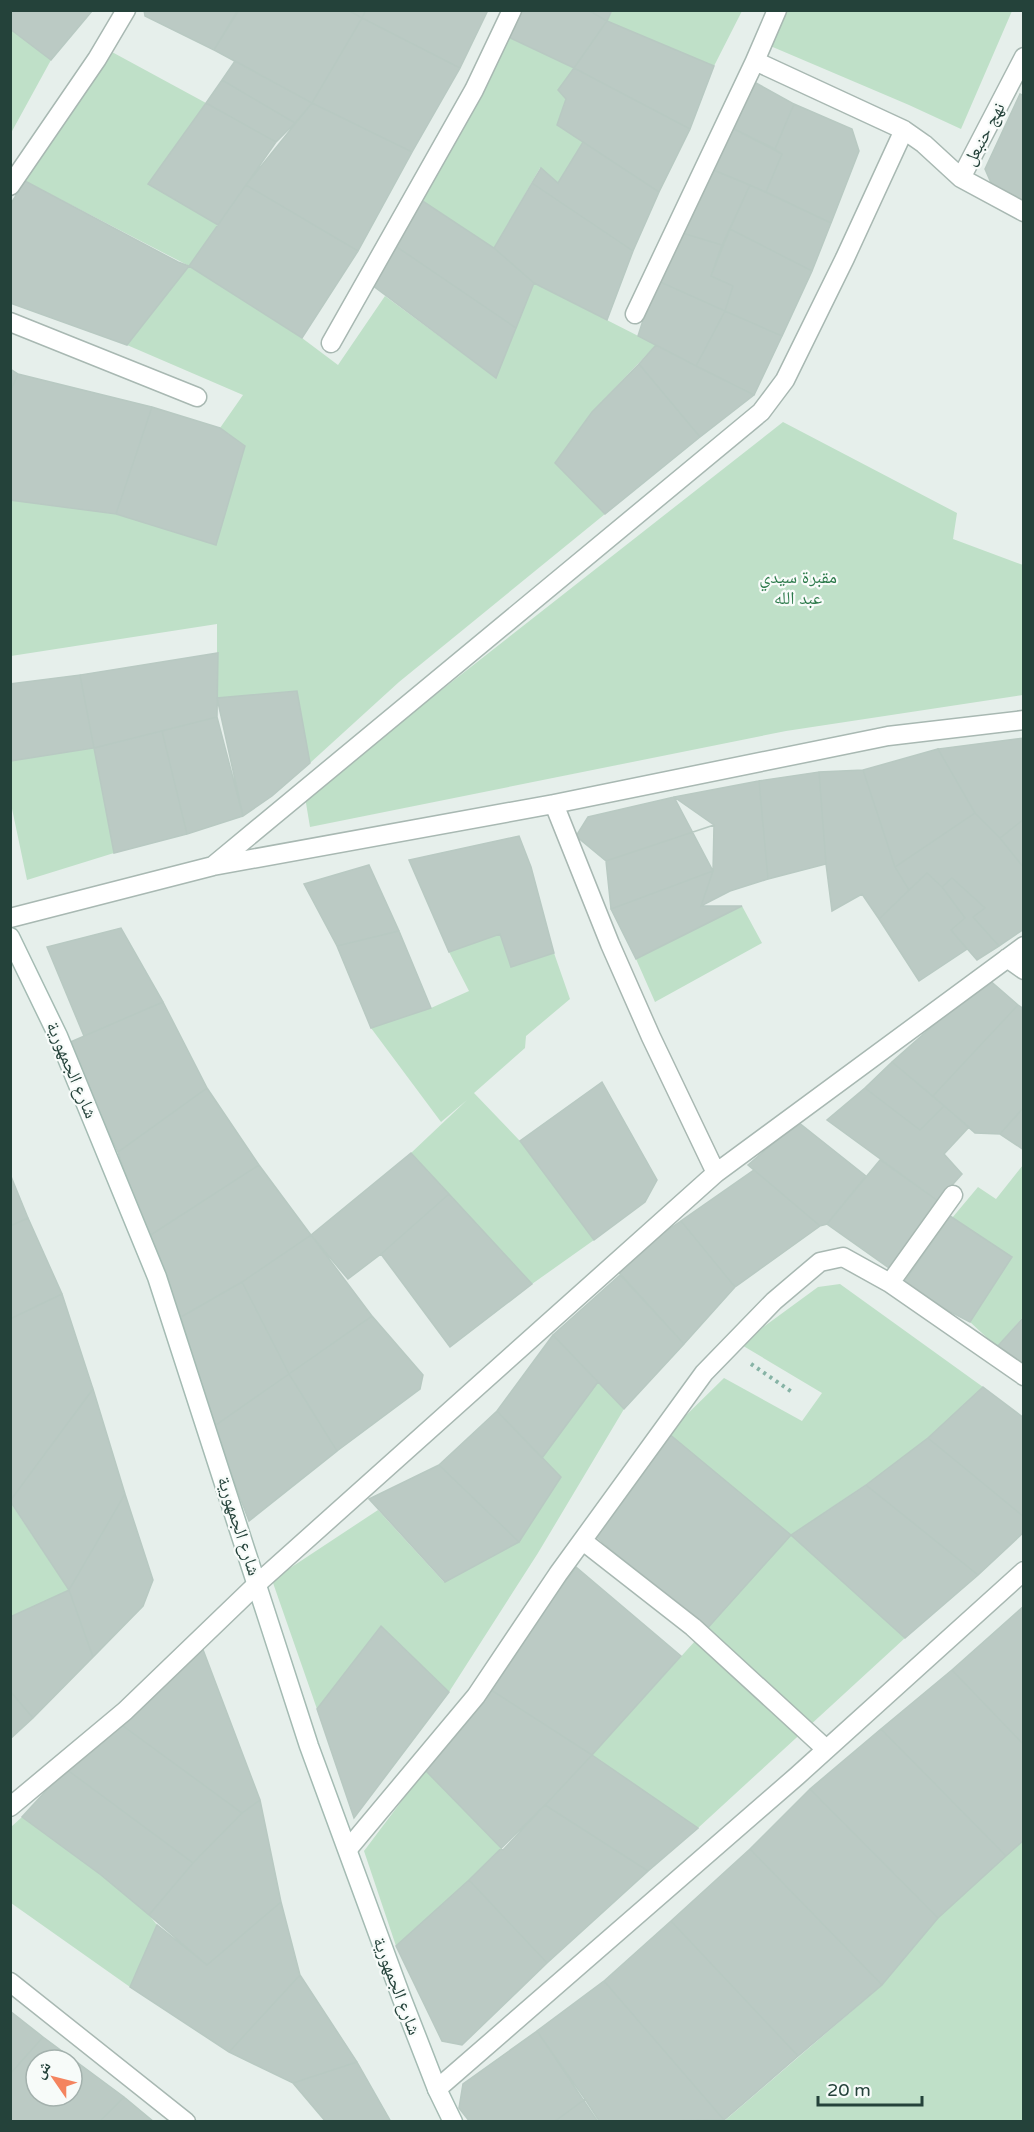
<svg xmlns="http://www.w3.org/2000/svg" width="1034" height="2132" font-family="'Varela Round','Noto Naskh Arabic',sans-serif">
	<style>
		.green { fill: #bfe0c8 }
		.building { fill: #bbcac4; stroke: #b8c9c2; stroke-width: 1.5; fill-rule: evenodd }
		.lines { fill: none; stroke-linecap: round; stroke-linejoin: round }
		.minor-casing { stroke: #a8b8b2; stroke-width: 21 }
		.secondary-casing { stroke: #a4bbb3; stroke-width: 21 }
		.path { stroke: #86b3a5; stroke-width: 4; stroke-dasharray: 3 4.5; stroke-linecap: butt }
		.minor { stroke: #fff; stroke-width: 18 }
		.secondary { stroke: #fff; stroke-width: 18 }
		.labels { text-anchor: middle; stroke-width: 4.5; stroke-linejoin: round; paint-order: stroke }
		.street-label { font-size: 18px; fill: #24423a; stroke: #f7fbf9 }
		.park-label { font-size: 18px; fill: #2d7a4b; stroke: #f7fbf9 }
	</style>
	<rect width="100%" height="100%" fill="#e6efeb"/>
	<!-- green -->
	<path class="green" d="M 612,11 L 742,11 L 714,66 L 607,21 Z
		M 784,11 L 1012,11 L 961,129 L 909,105 L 768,45 Z
		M 11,29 L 51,60 L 11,133 Z
		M 504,35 L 574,68 L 558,90 L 566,99 L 557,125 L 583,142 L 558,183 L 540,168 L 494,248 L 418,198 Z
		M 112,52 L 206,103 L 149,184 L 218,225 L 189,266 L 302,338 L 338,365 L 385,296 L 496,378 L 534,283 L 656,345 L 592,412 L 555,463 L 605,514 L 399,682 L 310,763 L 297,691 L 217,698 L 217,624 L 11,656 L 11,500 L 116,514 L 215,544 L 245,446 L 220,428 L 243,395 L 127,345 L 189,266 L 25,181 Z
		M 783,422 L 957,513 L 953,539 L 1023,565 L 1023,695 L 786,731 L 310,827 L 305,797 Z
		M 94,748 L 114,853 L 27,880 L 11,804 L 10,761 Z
		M 742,906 L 762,943 L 655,1002 L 636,959 Z
		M 500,934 L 511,967 L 554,953 L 570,999 L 526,1036 L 525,1048 L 474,1093 L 520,1141 L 594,1240 L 532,1284 L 411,1153 L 467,1100 L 441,1122 L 371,1028 L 431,1008 L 469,991 L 449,952 Z
		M 1023,1165 L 1023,1317 L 997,1347 L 970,1322 L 1012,1257 L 952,1218 L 978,1187 L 996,1199 Z
		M 840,1284 L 983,1387 L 911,1454 L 791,1535 L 905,1638 L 698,1828 L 592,1755 L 791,1535 L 741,1502 L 668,1433 L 724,1378 L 802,1421 L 822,1393 L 740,1344 L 818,1287 Z
		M 598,1382 L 624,1409 L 538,1553 L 449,1692 L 381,1626 L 317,1709 L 272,1580 L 378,1510 L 444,1582 L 519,1542 L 561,1477 L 542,1458 Z
		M 10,1502 L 69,1590 L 10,1641 Z
		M 425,1770 L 503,1850 L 396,1946 L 364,1851 Z
		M 22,1817 L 101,1875 L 149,1915 L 157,1925 L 130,1987 L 11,1903 L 11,1827 Z
		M 1023,1840 L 1023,2121 L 723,2122 L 882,1985 L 938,1918 Z"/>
	<!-- building -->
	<path class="building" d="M 10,10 L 92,10 L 92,11 L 51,60 L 10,29 Z
		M 144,10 L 238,10 L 214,50 L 145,16 Z
		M 239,10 L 348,10 L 362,18 L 312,103 L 214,50 Z
		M 348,10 L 366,10 L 362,18 Z
		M 366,10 L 488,10 L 460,68 L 362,18 Z
		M 517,10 L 588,10 L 607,21 L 574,68 L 504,35 Z
		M 588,10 L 612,10 L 607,21 Z
		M 362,18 L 460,68 L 412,152 L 312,103 Z
		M 607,21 L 714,66 L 690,129 L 574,68 Z
		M 235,61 L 312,103 L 295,123 L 222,80 Z
		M 574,68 L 690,129 L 659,192 L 557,125 L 566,99 L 558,90 Z
		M 222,80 L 295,123 L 276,142 L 206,103 Z
		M 747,80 L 756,83 L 794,104 L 775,149 L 730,127 Z
		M 1020,94 L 1024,96 L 1024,205 L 995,192 L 985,169 Z
		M 206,103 L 276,142 L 218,225 L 148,184 Z
		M 312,103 L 412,152 L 358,251 L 246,185 Z
		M 794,104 L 852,129 L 859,151 L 831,223 L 766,192 L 782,154 L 775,149 Z
		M 730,127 L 782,154 L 766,192 L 711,169 Z
		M 583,142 L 659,192 L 633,251 L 532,183 L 541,168 L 558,183 Z
		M 711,169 L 750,185 L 722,245 L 679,232 Z
		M 25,181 L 178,262 L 189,266 L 127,345 L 10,303 L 10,205 Z
		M 532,183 L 633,251 L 607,320 L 534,283 L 494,248 Z
		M 246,185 L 358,251 L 302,338 L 189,266 Z
		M 750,185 L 831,223 L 812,271 L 730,229 Z
		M 418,198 L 494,248 L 534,283 L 516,328 L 394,245 Z
		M 730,229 L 812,271 L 782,336 L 725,311 L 733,286 L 711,276 Z
		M 679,232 L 722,245 L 711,276 L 733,286 L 725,311 L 656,280 Z
		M 394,245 L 516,328 L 496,378 L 372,285 Z
		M 656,280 L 725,311 L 696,366 L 638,336 Z
		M 725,311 L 782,336 L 754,395 L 696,366 Z
		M 656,345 L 696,366 L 754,395 L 700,437 L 639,364 Z
		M 639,364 L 700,437 L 605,514 L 555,463 L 592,412 Z
		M 10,369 L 18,374 L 10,392 Z
		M 18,374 L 152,407 L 116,514 L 10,500 L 10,392 Z
		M 152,407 L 220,428 L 245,446 L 216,545 L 116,514 Z
		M 218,653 L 217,717 L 94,748 L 80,675 Z
		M 80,675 L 94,748 L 10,761 L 10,684 Z
		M 297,691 L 310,763 L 272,796 L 243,816 L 217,698 Z
		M 217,717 L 243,816 L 187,834 L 162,731 Z
		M 162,731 L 187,834 L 114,853 L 94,748 Z
		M 1024,738 L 1024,819 L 1000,838 L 975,813 L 938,749 Z
		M 938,749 L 975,813 L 895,867 L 863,770 Z
		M 863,770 L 895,867 L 909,890 L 879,919 L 862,894 L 832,911 L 826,864 L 819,772 Z
		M 819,772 L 826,864 L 768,879 L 759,781 Z
		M 759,781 L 768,879 L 730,891 L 701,906 L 713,871 L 674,797 Z
		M 674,797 L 714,825 L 606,861 L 576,836 L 588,817 Z
		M 975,813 L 1000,838 L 1024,868 L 1024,929 L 999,946 L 973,917 L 985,908 L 952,878 L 942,887 L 927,873 L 909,890 L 895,867 Z
		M 1024,819 L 1024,868 L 1000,838 Z
		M 714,825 L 713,871 L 611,909 L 606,861 Z
		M 519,836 L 531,867 L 554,953 L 511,967 L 500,934 L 449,952 L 409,860 Z
		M 369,865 L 399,931 L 337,946 L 304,884 Z
		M 713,871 L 701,906 L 742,906 L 636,959 L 611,909 Z
		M 927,873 L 942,887 L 965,918 L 951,930 L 967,949 L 919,981 L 879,919 Z
		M 952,878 L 985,908 L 973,917 L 999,946 L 977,960 L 951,930 L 965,918 L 942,887 Z
		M 121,928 L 163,1002 L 84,1036 L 47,947 Z
		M 399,931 L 431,1008 L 371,1028 L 337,946 Z
		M 987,978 L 1018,1005 L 933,1096 L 892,1062 Z
		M 163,1002 L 207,1088 L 118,1152 L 66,1044 Z
		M 1018,1005 L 1024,1009 L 1024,1107 L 1000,1134 L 975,1133 L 933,1096 Z
		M 892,1062 L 944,1106 L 920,1130 L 865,1088 Z
		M 602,1082 L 657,1180 L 645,1202 L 594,1240 L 520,1141 Z
		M 207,1088 L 259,1165 L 146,1238 L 118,1152 Z
		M 865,1088 L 920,1130 L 944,1106 L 969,1127 L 944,1154 L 962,1174 L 938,1201 L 827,1120 Z
		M 1024,1107 L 1024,1150 L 1000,1134 Z
		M 798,1122 L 866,1176 L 827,1224 L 820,1226 L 748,1165 Z
		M 411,1153 L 449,1194 L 381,1254 L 348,1279 L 311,1235 Z
		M 880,1160 L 938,1201 L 889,1268 L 827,1224 Z
		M 259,1165 L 311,1235 L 242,1282 L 181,1317 L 146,1238 Z
		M 754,1170 L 820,1226 L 735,1287 L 681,1221 Z
		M 10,1174 L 28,1218 L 10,1226 Z
		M 449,1194 L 532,1284 L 450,1347 L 381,1254 Z
		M 950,1216 L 1012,1257 L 970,1322 L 905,1288 L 905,1281 Z
		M 28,1218 L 62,1294 L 10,1319 L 10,1226 Z
		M 681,1221 L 735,1287 L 684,1344 L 614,1267 Z
		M 311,1235 L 372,1316 L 289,1374 L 242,1282 Z
		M 620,1275 L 684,1344 L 624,1409 L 553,1335 Z
		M 242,1282 L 289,1374 L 213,1427 L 181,1317 Z
		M 62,1294 L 93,1389 L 10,1501 L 10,1319 Z
		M 372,1316 L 423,1375 L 420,1389 L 337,1451 L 289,1374 Z
		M 1024,1317 L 1024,1368 L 997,1347 Z
		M 553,1335 L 598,1382 L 542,1458 L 497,1411 Z
		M 289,1374 L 337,1451 L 249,1521 L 213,1427 Z
		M 983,1387 L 1024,1418 L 1024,1517 L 928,1438 Z
		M 93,1389 L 125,1494 L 69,1590 L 10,1501 Z
		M 497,1411 L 561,1477 L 519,1542 L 439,1465 Z
		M 668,1433 L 791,1535 L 705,1631 L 593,1534 Z
		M 928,1438 L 1024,1517 L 1024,1532 L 978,1575 L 866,1485 Z
		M 439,1465 L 519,1542 L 445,1582 L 369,1499 Z
		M 866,1485 L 978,1575 L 905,1638 L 791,1535 Z
		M 125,1494 L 153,1580 L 143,1606 L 93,1657 L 69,1590 Z
		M 576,1567 L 681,1656 L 592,1755 L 488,1688 Z
		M 69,1590 L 93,1657 L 33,1718 L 10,1691 L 10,1617 Z
		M 1024,1606 L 1024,1745 L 952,1670 Z
		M 381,1626 L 449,1692 L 354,1818 L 317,1709 Z
		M 202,1647 L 260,1800 L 242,1813 L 119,1723 Z
		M 952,1670 L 1024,1745 L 1024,1840 L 1006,1856 L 881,1729 Z
		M 488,1688 L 592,1755 L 503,1850 L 425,1770 Z
		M 10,1691 L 33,1718 L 10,1739 Z
		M 119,1723 L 242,1813 L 193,1863 L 66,1769 Z
		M 881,1729 L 1006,1856 L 938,1918 L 810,1789 Z
		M 592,1755 L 698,1828 L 648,1871 L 545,1805 Z
		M 66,1769 L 193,1863 L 149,1915 L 101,1875 L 22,1817 Z
		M 810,1789 L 938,1918 L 882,1985 L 750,1849 Z
		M 260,1800 L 281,1902 L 207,1965 L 149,1915 L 193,1863 L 242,1813 Z
		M 545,1805 L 648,1871 L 547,1963 L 469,1880 Z
		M 750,1849 L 882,1985 L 798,2056 L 671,1921 Z
		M 469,1880 L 547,1963 L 462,2045 L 442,2041 L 396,1946 Z
		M 281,1902 L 300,1975 L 229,2052 L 130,1987 L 157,1925 L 207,1965 Z
		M 671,1921 L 798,2056 L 724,2120 L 604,1981 Z
		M 300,1975 L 357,2062 L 293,2083 L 229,2052 Z
		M 604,1981 L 724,2120 L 598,2122 L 537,2031 Z
		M 10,2011 L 43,2037 L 10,2074 Z
		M 537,2031 L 585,2099 L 554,2122 L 470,2122 L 459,2108 L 463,2084 Z
		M 43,2037 L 124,2097 L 99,2122 L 10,2122 L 10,2074 ZM 36,2060 L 72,2060 L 72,2096 L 36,2096 Z
		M 357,2062 L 391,2122 L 326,2122 L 293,2083 Z
		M 124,2097 L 154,2122 L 99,2122 Z
		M 585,2099 L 600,2122 L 554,2122 Z"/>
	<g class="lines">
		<!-- minor casing -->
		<g class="minor-casing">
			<path id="minor" d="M 777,10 L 755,61 L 904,130 L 924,144 L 961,178 L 1024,212
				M 961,178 L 1024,57
				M 10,186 L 97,59 L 126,10
				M 635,314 L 755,61
				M 10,322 L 197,397
				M 331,343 L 474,90 L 512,10
				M 554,804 L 610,944 L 651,1037 L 716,1173
				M 214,865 L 761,412 L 785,380 L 845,258 L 904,130
				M 10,918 L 213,866 L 554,804 L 888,736 L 1024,720
				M 1007,958 L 1024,970
				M 890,1283 L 953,1195
				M 583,1541 L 693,1627 L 826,1749
				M 10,1807 L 125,1711 L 258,1583 L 716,1173 L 1024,946
				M 348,1849 L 476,1696 L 558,1574 L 704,1373 L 774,1301 L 820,1262 L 843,1257 L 890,1283 L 1024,1376
				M 10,1982 L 186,2122
				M 437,2089 L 797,1776 L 1024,1571"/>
		</g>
		<!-- secondary casing -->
		<g class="secondary-casing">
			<path id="secondary" d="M 10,937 L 58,1036 L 157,1277 L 309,1746 L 402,1999 L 437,2089 L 453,2122"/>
		</g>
		<!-- path -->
		<path class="path" d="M 751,1364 L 792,1392"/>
		<!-- minor -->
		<use href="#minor" class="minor"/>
		<!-- secondary -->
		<use href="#secondary" class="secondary"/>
	</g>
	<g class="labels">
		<!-- street labels -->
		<g class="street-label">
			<text transform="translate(984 134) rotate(-62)" y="6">نهج حنبعل</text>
			<text transform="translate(72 1070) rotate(67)" y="6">شارع الجمهورية</text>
			<text transform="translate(239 1526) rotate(72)" y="6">شارع الجمهورية</text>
			<text transform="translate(397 1986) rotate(69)" y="6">شارع الجمهورية</text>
		</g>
		<!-- park labels -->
		<g class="park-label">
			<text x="798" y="583">مقبرة سيدي<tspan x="798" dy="21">عبد الله</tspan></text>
		</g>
	</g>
	<!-- border -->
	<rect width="1034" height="2132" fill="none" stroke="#24423a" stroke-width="24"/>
	<!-- north arrow -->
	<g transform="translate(54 2078) rotate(305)"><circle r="28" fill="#f7fbf9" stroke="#a3b1ad" stroke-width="1.5"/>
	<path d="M0-4.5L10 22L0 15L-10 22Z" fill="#f4845f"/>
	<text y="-9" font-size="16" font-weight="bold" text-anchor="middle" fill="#24423a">ش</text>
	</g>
	<!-- scale -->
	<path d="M818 2096v9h104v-9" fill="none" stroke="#24423a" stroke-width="3"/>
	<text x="827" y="2096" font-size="18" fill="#24423a" stroke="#f7fbf9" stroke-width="4.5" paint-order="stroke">20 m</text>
</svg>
